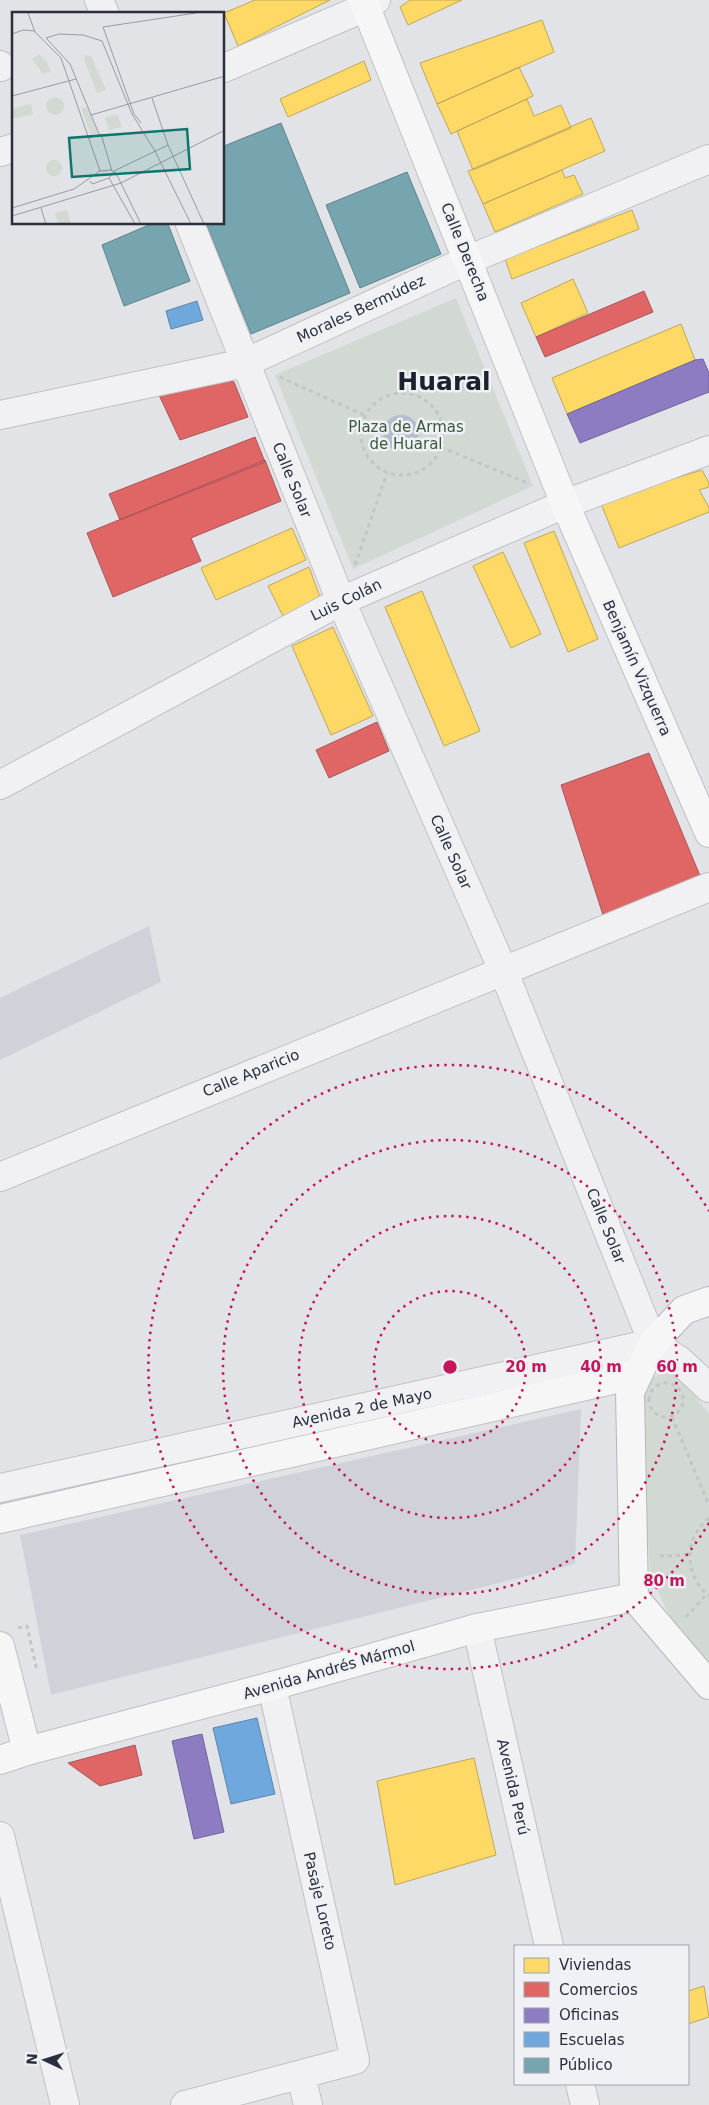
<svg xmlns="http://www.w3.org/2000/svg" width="709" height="2105" font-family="'DejaVu Sans',sans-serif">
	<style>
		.built { fill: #d1d2d9 }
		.green { fill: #d2d9d2 }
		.water { fill: #b3bdce }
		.homes { fill: #ffd966; stroke: #bfa65a }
		.shops { fill: #e06666; stroke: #a9565a }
		.offices { fill: #8e7cc3; stroke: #70659b }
		.schools { fill: #6fa8dc; stroke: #5a84ad }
		.public { fill: #76a5af; stroke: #5f828d }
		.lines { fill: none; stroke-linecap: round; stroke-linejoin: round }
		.minor-casing { stroke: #c0c1c4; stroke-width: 30 }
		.major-casing { stroke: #bfc0c3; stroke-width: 30 }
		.highway-casing { stroke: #b4b6ba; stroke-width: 30 }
		.path { stroke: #c4c4c9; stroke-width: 3; stroke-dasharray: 4 4; stroke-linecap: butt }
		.minor { stroke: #f1f1f3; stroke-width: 28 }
		.major { stroke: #f6f6f6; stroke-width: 28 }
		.highway { stroke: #f6f6f6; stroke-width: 28 }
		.ring { fill: none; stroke: #c2185b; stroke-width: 2.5; stroke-dasharray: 2.5 5 }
		.labels { text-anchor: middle; stroke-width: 5; stroke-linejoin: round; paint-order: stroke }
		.street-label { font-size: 15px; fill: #2a2f3e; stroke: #f0f1f5 }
		.park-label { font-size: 15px; fill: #3b5839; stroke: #f0f1f5 }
		.town-label { font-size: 25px; font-weight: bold; fill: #1c212e; stroke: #f0f1f5 }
		.inset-road { fill: none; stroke: #989ba3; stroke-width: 1 }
		.view { fill: #0f766e; fill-opacity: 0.15; stroke: #0f766e; stroke-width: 2.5 }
		.inset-edge { fill: none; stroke: #2a2f3e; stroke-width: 2.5 }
		.centre { fill: #c2185b; stroke: #f0f1f5; stroke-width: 2.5 }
		.ring-label { font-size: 15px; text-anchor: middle; font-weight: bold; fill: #c2185b; stroke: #f0f1f5; stroke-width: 5; stroke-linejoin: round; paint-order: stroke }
	</style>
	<rect width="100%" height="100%" fill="#e2e3e6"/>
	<!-- built -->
	<path class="built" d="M 149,926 L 161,982 L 0,1060 L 0,998 Z
		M 581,1409 L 575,1564 L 51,1695 L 20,1535 Z"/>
	<!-- green -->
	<path class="green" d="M 456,298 L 533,486 L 353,569 L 275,375 Z
		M 672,1372 L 682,1379 L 709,1414 L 709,1664 L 675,1628 L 650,1574 L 640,1402 C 646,1380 649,1375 672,1372 Z"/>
	<!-- water -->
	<path class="water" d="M383 433a18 18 0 1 1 36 0a18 18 0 1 1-36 0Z"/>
	<!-- homes -->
	<path class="homes" d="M 255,0 L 330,0 L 238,46 L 224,13 Z
		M 410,0 L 462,0 L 408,25 L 400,7 Z
		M 542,20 L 554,52 L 437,104 L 420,63 Z
		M 364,61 L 371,80 L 288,117 L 280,99 Z
		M 519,67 L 533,96 L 451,134 L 437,104 Z
		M 527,99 L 534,116 L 561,105 L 571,128 L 473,170 L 457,131 Z
		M 591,118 L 605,151 L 483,204 L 468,171 Z
		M 562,170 L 565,178 L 574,175 L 583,194 L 495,232 L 483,204 Z
		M 632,210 L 639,229 L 512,279 L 505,259 Z
		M 573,279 L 588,313 L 536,337 L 521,303 Z
		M 681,324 L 695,360 L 567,414 L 552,378 Z
		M 702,470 L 709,483 L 709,487 L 699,490 L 709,507 L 709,512 L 619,548 L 602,506 L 610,498 Z
		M 292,528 L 306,560 L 216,600 L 201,568 Z
		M 554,531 L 598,639 L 568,652 L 524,543 Z
		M 503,552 L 541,634 L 511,648 L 473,566 Z
		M 309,567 L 320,597 L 283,616 L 268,586 Z
		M 422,591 L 480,731 L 444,746 L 385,607 Z
		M 333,627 L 373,716 L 331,735 L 292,646 Z
		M 474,1758 L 496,1855 L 395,1885 L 377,1781 Z
		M 704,1986 L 709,2017 L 688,2024 L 688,1991 Z"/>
	<!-- shops -->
	<path class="shops" d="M 644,291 L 653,312 L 545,357 L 536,337 Z
		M 229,381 L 234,382 L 248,417 L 180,440 L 159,395 Z
		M 255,437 L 265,462 L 120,520 L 109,494 Z
		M 265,460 L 281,501 L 191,538 L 201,561 L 113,597 L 87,533 Z
		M 377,722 L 389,751 L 329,778 L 316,750 Z
		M 649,753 L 701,878 L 603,915 L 561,785 Z
		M 135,1745 L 142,1775 L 100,1786 L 68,1763 Z"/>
	<!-- offices -->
	<path class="offices" d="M 703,359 L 709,373 L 709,392 L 580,443 L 567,414 L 695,360 Z
		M 202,1734 L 224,1832 L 194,1839 L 172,1741 Z"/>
	<!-- schools -->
	<path class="schools" d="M 197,301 L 203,320 L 171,329 L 166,311 Z
		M 257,1718 L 275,1794 L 231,1804 L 213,1728 Z"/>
	<!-- public -->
	<path class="public" d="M 281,123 L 350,293 L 251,334 L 206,224 L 224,224 L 224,146 Z
		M 407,172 L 441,254 L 360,288 L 326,205 Z
		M 151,224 L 168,224 L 190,281 L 124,306 L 102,245 Z"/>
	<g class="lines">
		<!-- minor casing -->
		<g class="minor-casing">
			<path id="minor" d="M 99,0 L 105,14
				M 0,65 L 1,67
				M 224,68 L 366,7 L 376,0
				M 0,152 L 14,148
				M 190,224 L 341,601 L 503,970 L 653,1343
				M 0,415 L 245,363 L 468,260 L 709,159
				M 0,785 L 341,601 L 565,504 L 709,450
				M 0,1177 L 709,887
				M 653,1343 L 680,1361 L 709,1388
				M 0,1488 L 653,1343
				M 477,1628 L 549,1946
				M 0,1836 L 65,2105
				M 301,2076 L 308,2105
				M 580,2084 L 585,2105
				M 185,2105 L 355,2060 L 272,1686"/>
		</g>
		<!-- major casing -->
		<g class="major-casing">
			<path id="major" d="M 363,0 L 565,504 L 709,833
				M 0,1519 L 638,1374
				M 0,1646 L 27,1751
				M 0,1760 L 27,1751 L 272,1686 L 477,1628 L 634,1597"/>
		</g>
		<!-- highway casing -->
		<g class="highway-casing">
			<path id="highway" d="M 709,1301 L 684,1310 L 653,1343 L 630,1392 L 634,1597 L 709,1685"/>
		</g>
		<!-- path -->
		<path class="path" d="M 280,377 L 366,416
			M361 434a41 41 0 1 1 82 0a41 41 0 1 1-82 0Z
			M 441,447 L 527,483
			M 355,565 L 387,473
			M649 1400a17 17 0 1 1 34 0a17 17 0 1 1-34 0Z
			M 672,1417 L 709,1505
			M 709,1518 C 683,1539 684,1575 709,1596
			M 660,1556 L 689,1555
			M 686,1617 L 707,1594
			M 18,1628 L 27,1626 L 37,1671"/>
		<!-- minor -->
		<use href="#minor" class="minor"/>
		<!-- major -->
		<use href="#major" class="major"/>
		<!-- highway -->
		<use href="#highway" class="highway"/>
	</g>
	<!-- distance rings -->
	<g class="ring">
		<circle cx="450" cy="1367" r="76"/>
		<circle cx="450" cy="1367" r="151"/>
		<circle cx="450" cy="1367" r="227"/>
		<path d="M709 1523A302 302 0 1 1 709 1211"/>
	</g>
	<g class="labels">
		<!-- street labels -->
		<g class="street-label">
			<text transform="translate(465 252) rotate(68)" y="5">Calle Derecha</text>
			<text transform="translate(361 309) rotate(-25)" y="5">Morales Bermúdez</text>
			<text transform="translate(292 480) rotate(68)" y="5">Calle Solar</text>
			<text transform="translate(346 600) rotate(-26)" y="5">Luis Colán</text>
			<text transform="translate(637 668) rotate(66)" y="5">Benjamín Vizquerra</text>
			<text transform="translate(451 852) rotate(66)" y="5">Calle Solar</text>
			<text transform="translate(251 1073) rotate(-22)" y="5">Calle Aparicio</text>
			<text transform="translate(606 1226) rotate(68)" y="5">Calle Solar</text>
			<text transform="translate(362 1408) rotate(-12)" y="5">Avenida 2 de Mayo</text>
			<text transform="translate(329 1670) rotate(-16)" y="5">Avenida Andrés Mármol</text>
			<text transform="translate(513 1787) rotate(77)" y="5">Avenida Perú</text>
			<text transform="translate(320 1901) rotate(77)" y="5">Pasaje Loreto</text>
		</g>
		<!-- park labels -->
		<g class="park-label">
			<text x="406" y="432">Plaza de Armas<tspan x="406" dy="17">de Huaral</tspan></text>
		</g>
		<!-- town labels -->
		<g class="town-label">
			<text x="444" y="390">Huaral</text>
		</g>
	</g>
	<!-- overview -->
	<g transform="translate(12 12)">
		<rect width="212" height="212" fill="#e2e3e6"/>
		<path d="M 27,42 L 35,50 L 39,60 L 31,62 L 20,47 ZM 73,43 L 79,44 L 94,78 L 85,81 L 72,48 ZM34 94a9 9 0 1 1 18 0a9 9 0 1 1-18 0ZM 19,92 L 21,102 L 0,107 L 0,97 ZM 75,95 L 86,121 L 79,123 L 69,96 ZM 105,102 L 110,115 L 97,118 L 93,106 ZM34 156a8 8 0 1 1 16 0a8 8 0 1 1-16 0ZM 55,198 L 59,212 L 46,212 L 43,201 Z" fill="#d2d9d2"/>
		<path class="inset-road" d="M 16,1 L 23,20 L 49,46 L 88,159M 0,22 L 11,18 L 23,19M 34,26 L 47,22 L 71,23 L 90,29 L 120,102 L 143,139 L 179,212M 34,26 L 58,52 L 87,122M 0,84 L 64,67M 140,86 L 156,133 L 192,212M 79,103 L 213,64M 129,111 L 122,102 L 91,15 L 184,1M 77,126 L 89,122 L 100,159M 97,166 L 102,159 L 156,133M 78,169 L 80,172 L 97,166 L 123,212M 109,171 L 213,118M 0,196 L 62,177 L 88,159 L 99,158 L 104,161 L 129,212M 29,196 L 34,212M 0,204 L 109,171"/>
		<path class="view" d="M 175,117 L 178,157 L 60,165 L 57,126 Z"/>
		<rect width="212" height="212" class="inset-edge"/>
	</g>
	<circle cx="450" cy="1367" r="8" class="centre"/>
	<g class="ring-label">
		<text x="526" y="1372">20 m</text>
		<text x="601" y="1372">40 m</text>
		<text x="677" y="1372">60 m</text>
		<text x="664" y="1586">80 m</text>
	</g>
	<!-- legend -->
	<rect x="514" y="1945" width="175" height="140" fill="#f0f1f5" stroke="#a1a3ac"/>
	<rect x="524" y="1958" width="25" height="15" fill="#ffd966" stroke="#a1a3ac"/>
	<text x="559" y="1970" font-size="15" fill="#2a2f3e">Viviendas</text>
	<rect x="524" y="1982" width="25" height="15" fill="#e06666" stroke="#a1a3ac"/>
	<text x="559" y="1995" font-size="15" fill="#2a2f3e">Comercios</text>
	<rect x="524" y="2008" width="25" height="15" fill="#8e7cc3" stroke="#a1a3ac"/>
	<text x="559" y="2020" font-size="15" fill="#2a2f3e">Oficinas</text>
	<rect x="524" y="2032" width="25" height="15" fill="#6fa8dc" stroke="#a1a3ac"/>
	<text x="559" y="2045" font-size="15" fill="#2a2f3e">Escuelas</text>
	<rect x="524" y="2058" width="25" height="15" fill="#76a5af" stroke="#a1a3ac"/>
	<text x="559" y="2070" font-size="15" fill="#2a2f3e">Público</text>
	<!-- north arrow -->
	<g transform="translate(45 2060) rotate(274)" stroke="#f0f1f5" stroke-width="4" paint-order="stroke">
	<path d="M0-4L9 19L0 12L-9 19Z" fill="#2a2f3e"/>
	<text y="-8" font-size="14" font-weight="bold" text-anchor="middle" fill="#2a2f3e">N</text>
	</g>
</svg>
